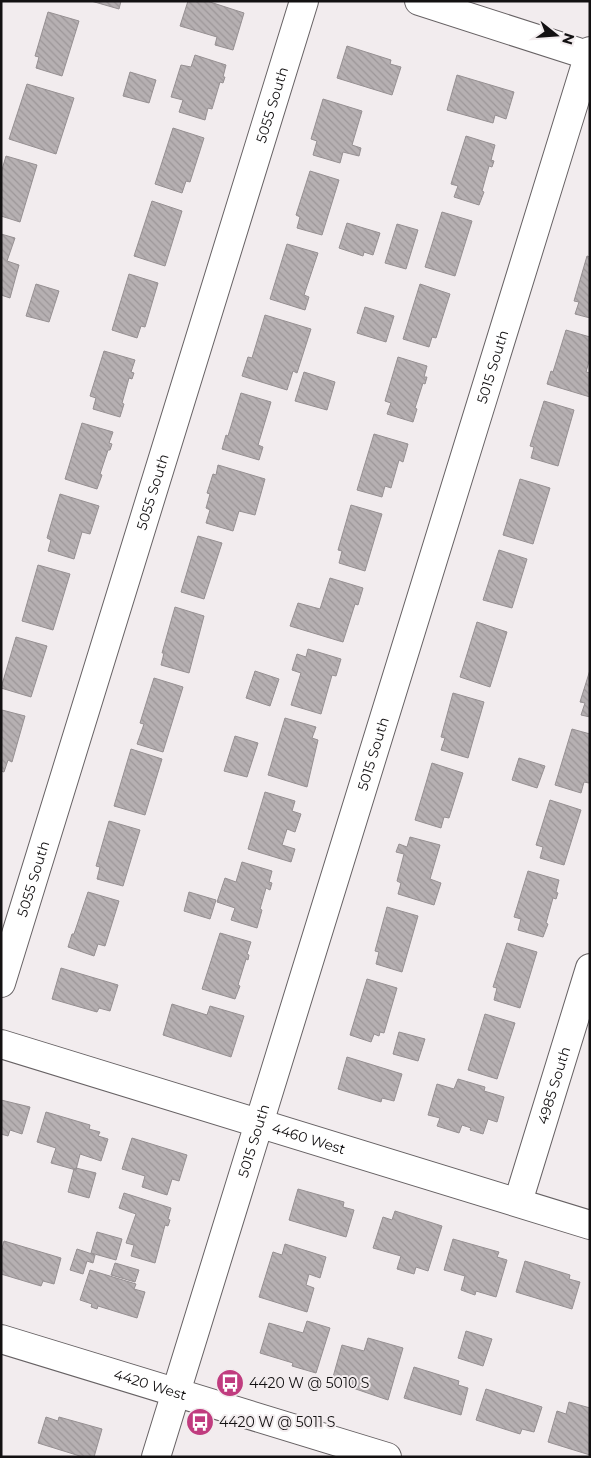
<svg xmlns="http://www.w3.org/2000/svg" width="591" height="1458" font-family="Montserrat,sans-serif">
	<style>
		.building { fill: url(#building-back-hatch); stroke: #969092 }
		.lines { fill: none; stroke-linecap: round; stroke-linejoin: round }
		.minor-casing { stroke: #676264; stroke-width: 30 }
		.minor { stroke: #fff; stroke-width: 28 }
		.labels { text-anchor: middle; stroke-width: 4; stroke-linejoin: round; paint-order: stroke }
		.street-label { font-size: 14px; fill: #131112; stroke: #f2ecee }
		.poi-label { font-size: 14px; fill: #131112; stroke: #f2ecee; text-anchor: start }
	</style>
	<defs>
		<pattern id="building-back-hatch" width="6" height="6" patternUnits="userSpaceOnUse" patternTransform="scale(1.25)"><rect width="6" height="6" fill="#b6b0b2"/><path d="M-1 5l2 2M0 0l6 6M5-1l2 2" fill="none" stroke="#9c9698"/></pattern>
	</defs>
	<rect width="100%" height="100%" fill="#f2ecee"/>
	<!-- building -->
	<path class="building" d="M 91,1 L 121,1 L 119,9 Z
		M 188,1 L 207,1 L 244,13 L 233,50 L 215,45 L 217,37 L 180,26 Z
		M 48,12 L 79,21 L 62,76 L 36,68 L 39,57 L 35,56 Z
		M 347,46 L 391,60 L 390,64 L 401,67 L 392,95 L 337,78 Z
		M 195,55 L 226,65 L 223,77 L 225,77 L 223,83 L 220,82 L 212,109 L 208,108 L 205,120 L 179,112 L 183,100 L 171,97 L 181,65 L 191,67 Z
		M 130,72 L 156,80 L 149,103 L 123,96 Z
		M 457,75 L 514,92 L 506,119 L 495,115 L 493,123 L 447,110 Z
		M 27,84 L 74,98 L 56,154 L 9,139 Z
		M 323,99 L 362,111 L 352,145 L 361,148 L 359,156 L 343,152 L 340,163 L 313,155 L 317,141 L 311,139 Z
		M 173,128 L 204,138 L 190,182 L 186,181 L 182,193 L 155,184 Z
		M 466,136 L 495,145 L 491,160 L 494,161 L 492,167 L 489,166 L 482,191 L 484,192 L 479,205 L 454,197 L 458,186 L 451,184 Z
		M 6,156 L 37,165 L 20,222 L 1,216 L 1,173 Z
		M 310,171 L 339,180 L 322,235 L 297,228 L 300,217 L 296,215 Z
		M 152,201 L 182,211 L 165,266 L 134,256 Z
		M 442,212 L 472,221 L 455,276 L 425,267 Z
		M 347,223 L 380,233 L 373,255 L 364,252 L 363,256 L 339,248 Z
		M 397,224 L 418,230 L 406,269 L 385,263 Z
		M 1,234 L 15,238 L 7,261 L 19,265 L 10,298 L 1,295 Z
		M 287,244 L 318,253 L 304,295 L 309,297 L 305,310 L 270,299 Z
		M 587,256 L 590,257 L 590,318 L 575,314 L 579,302 L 574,301 Z
		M 129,274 L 158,283 L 145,327 L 141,326 L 137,338 L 112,330 Z
		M 36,284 L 59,291 L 49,322 L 26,316 Z
		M 420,284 L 450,294 L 436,338 L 432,337 L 429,347 L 403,339 Z
		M 365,307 L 394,316 L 386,342 L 357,333 Z
		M 265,315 L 311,329 L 297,373 L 293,371 L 287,390 L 242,376 L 248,357 L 252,358 Z
		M 566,330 L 590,337 L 590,358 L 586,372 L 590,373 L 590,397 L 547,384 L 551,371 L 553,372 Z
		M 104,351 L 135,360 L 131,372 L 134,373 L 132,379 L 129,378 L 122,403 L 124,404 L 120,417 L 93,409 L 96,398 L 90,396 Z
		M 398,357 L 427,366 L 424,377 L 427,377 L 425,384 L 423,383 L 415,408 L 417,409 L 413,422 L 387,414 L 391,403 L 385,401 Z
		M 304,372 L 335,382 L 327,410 L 295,401 Z
		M 241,393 L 271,402 L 258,445 L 263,447 L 259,460 L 222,449 L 226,435 L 228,436 Z
		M 544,401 L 574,410 L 558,466 L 531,458 L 534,447 L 530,446 Z
		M 82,423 L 113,432 L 109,443 L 112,444 L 110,450 L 108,450 L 100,474 L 102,475 L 97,489 L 65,479 Z
		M 374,434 L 408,444 L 403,462 L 399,460 L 391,488 L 385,486 L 382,497 L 357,490 Z
		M 218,465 L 265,479 L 255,515 L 239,511 L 233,531 L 206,523 L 210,510 L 206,508 L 210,494 L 207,493 L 213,474 L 216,475 Z
		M 520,479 L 550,488 L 533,544 L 503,535 Z
		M 60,494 L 99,506 L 90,534 L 82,532 L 74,559 L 48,551 L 51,540 L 47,538 Z
		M 351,505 L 382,514 L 365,571 L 339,563 L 342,551 L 338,550 Z
		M 198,536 L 222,543 L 204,599 L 181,592 Z
		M 499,550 L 527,559 L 512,608 L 483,600 Z
		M 38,565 L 70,574 L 53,630 L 22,621 Z
		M 330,578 L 363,588 L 358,605 L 355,604 L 343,642 L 290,626 L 298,603 L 320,609 Z
		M 175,607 L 204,616 L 189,673 L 161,665 L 164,653 L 162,653 Z
		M 477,622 L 507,632 L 490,687 L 460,677 Z
		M 16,637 L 47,646 L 31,697 L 1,688 Z
		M 308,649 L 341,659 L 336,676 L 332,675 L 321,714 L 291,705 L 301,673 L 292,670 L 297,654 L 306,657 Z
		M 590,670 L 590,717 L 581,715 L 585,703 L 580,702 Z
		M 255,671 L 279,679 L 270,706 L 246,698 Z
		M 154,678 L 183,687 L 163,752 L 137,744 L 144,724 L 140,723 Z
		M 453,693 L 484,702 L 468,758 L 441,750 L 445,738 L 441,737 Z
		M 2,710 L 25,716 L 12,762 L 8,760 L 4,772 L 1,771 Z
		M 285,718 L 316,727 L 312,738 L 318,740 L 307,787 L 268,775 Z
		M 572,729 L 590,734 L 590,782 L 589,783 L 584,782 L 581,793 L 555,785 Z
		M 235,736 L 258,743 L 247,777 L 224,771 Z
		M 131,749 L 162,759 L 145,815 L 114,806 Z
		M 519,758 L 545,766 L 537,788 L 512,780 Z
		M 432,763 L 463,773 L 449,818 L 444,817 L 441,828 L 415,820 Z
		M 265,792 L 295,801 L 292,811 L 301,814 L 295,832 L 287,829 L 282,845 L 295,849 L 291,862 L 248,849 Z
		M 550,800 L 581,810 L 564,865 L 540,858 L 543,847 L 536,845 Z
		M 109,821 L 140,830 L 123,886 L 97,879 L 100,867 L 96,866 Z
		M 410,837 L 440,845 L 430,879 L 441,883 L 434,905 L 398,894 L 401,883 L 397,881 L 404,854 L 396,852 L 399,844 L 407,847 Z
		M 242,862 L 272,871 L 269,882 L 272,883 L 270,890 L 266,888 L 260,909 L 262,910 L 257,928 L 231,920 L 235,908 L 217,902 L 225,878 L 236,882 Z
		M 528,871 L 559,880 L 556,892 L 558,893 L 556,899 L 553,898 L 546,923 L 548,924 L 543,937 L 518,930 L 521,919 L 514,917 Z
		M 88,892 L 119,901 L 105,946 L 98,944 L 94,956 L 68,947 L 72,934 L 74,934 Z
		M 189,892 L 216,900 L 210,919 L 184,911 Z
		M 387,907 L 418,916 L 402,972 L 376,964 L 379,952 L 375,951 Z
		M 220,933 L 251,942 L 247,954 L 249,955 L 248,960 L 246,959 L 238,985 L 240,986 L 235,999 L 202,989 Z
		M 507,943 L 537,952 L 520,1008 L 494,1000 L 497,988 L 493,987 Z
		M 61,968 L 118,985 L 110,1011 L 99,1008 L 97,1012 L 52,999 Z
		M 367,979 L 397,988 L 384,1033 L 380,1032 L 379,1036 L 374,1034 L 371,1042 L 350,1035 Z
		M 172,1004 L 207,1015 L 210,1006 L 244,1016 L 231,1057 L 163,1035 Z
		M 485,1014 L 515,1023 L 497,1079 L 468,1070 Z
		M 399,1032 L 425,1039 L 418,1061 L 393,1054 Z
		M 347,1057 L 402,1074 L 394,1101 L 382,1098 L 381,1102 L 338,1089 Z
		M 458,1079 L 485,1087 L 484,1091 L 504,1097 L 497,1122 L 488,1119 L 483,1134 L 470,1130 L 471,1128 L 462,1125 L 459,1133 L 437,1126 L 440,1118 L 428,1115 L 437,1084 L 454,1089 Z
		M 1,1100 L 30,1107 L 22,1134 L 10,1130 L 8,1136 L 1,1134 Z
		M 46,1112 L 90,1125 L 89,1129 L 100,1132 L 98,1136 L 108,1139 L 101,1161 L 80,1154 L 76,1170 L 51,1163 L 56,1148 L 37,1142 Z
		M 132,1138 L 187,1155 L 179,1181 L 172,1179 L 167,1195 L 142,1187 L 145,1176 L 122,1169 Z
		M 76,1168 L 96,1173 L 89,1198 L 68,1192 L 74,1169 Z
		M 298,1189 L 344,1202 L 343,1207 L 354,1210 L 346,1237 L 289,1220 Z
		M 124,1193 L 171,1208 L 168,1219 L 170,1220 L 168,1226 L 165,1225 L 155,1263 L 131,1256 L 134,1245 L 126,1243 L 136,1214 L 119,1208 Z
		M 395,1211 L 442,1226 L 428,1271 L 416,1267 L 414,1274 L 397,1269 L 401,1256 L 373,1248 L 383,1217 L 392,1220 Z
		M 97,1232 L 122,1239 L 116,1260 L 91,1253 Z
		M 453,1239 L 499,1252 L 497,1257 L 507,1260 L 496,1297 L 476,1291 L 475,1295 L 461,1290 L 465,1276 L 444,1270 Z
		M 4,1241 L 61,1258 L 54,1284 L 43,1281 L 41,1286 L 1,1274 L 1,1252 Z
		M 285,1244 L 326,1257 L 320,1278 L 309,1274 L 306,1285 L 314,1288 L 307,1312 L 259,1297 L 273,1252 L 282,1255 Z
		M 77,1249 L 95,1255 L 93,1263 L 87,1261 L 83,1274 L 70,1270 Z
		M 525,1261 L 570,1275 L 569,1279 L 580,1282 L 572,1309 L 516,1292 Z
		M 115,1263 L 139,1270 L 135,1282 L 111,1275 Z
		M 90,1270 L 136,1284 L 134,1289 L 145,1292 L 137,1318 L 98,1306 L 97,1309 L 91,1307 L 92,1304 L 80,1300 Z
		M 307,1321 L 330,1328 L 316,1373 L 292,1366 L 293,1363 L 260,1353 L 269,1323 L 303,1333 Z
		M 466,1331 L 492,1339 L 483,1366 L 458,1358 Z
		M 368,1338 L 403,1348 L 388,1400 L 341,1384 L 343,1380 L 333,1377 L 342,1345 L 364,1351 Z
		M 414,1367 L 459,1381 L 458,1385 L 468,1388 L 461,1415 L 404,1398 Z
		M 486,1389 L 542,1407 L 534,1432 L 522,1429 L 520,1434 L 476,1420 Z
		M 569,1402 L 590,1408 L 590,1455 L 548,1442 L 557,1411 L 566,1414 Z
		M 46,1417 L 58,1421 L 59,1417 L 102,1429 L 94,1457 L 83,1457 L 38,1443 Z"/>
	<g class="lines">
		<!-- minor casing -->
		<g class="minor-casing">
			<g id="minor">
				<path d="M 419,1 L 590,56"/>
				<path id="s1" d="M 1,983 L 304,1"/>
				<path id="s2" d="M 1,1044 L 590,1225"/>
				<path id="s3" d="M 518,1202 L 590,968"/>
				<path id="s4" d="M 1,1339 L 387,1457"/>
				<path id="s5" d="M 156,1457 L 590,51"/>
			</g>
		</g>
		<!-- minor -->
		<use href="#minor" class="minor"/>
	</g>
	<!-- icons -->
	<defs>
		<g id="bus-disc" transform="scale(1.4375)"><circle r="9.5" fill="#c03c7f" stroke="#f2ecee"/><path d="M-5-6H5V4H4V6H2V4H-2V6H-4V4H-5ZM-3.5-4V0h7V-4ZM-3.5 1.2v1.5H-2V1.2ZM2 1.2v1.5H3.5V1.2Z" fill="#fff"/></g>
	</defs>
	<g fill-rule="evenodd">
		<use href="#bus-disc" x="230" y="1383"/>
		<use href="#bus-disc" x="200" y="1422"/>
	</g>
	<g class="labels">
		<!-- street labels -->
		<g class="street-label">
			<text dy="5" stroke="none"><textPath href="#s1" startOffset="919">5055 South</textPath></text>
			<text dy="5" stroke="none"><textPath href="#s5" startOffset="1141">5015 South</textPath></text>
			<text dy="5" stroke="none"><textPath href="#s1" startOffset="514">5055 South</textPath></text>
			<text dy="5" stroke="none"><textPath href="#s5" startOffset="736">5015 South</textPath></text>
			<text dy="5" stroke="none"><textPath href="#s1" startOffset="109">5055 South</textPath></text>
			<text dy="5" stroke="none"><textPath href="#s3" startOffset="122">4985 South</textPath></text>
			<text dy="5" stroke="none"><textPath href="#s2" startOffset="322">4460 West</textPath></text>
			<text dy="5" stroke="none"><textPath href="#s5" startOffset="331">5015 South</textPath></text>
			<text dy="5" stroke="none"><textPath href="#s4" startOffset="156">4420 West</textPath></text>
		</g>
		<!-- poi labels -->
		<g class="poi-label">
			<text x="249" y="1388">4420 W @ 5010 S</text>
			<text x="219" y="1427">4420 W @ 5011 S</text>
		</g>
	</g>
	<!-- border -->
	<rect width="591" height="1458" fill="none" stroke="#131112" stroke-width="5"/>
	<!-- north arrow -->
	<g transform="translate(556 35) rotate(107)" stroke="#f2ecee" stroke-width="4" paint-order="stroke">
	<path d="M0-4L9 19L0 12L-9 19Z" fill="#131112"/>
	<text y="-8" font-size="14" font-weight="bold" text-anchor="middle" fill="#131112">N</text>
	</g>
</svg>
